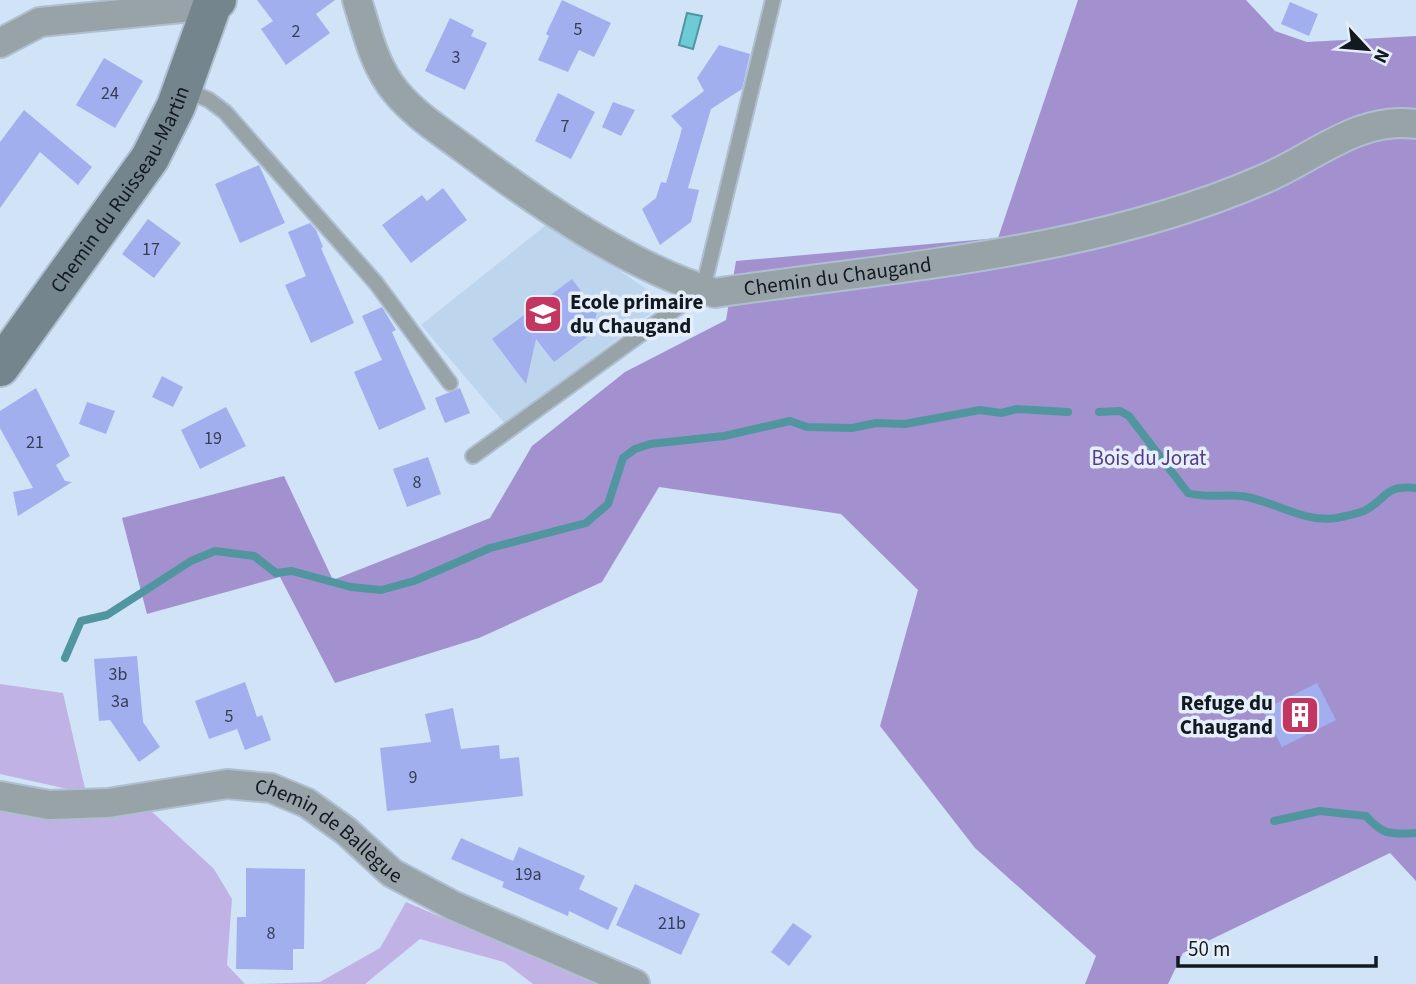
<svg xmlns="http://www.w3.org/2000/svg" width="1416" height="984" font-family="'Source Sans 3',sans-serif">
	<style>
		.built { fill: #bed5ee }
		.green { fill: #c1b2e6 }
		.forest { fill: #a391cf }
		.water { fill: #6ccbd5; stroke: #51969f; stroke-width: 2 }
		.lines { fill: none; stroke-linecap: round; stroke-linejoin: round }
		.stream { stroke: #51969f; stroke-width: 8 }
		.building { fill: #a1afee }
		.lane-casing { stroke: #afbfd0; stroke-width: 18 }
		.street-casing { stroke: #afbfd0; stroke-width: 32 }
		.secondary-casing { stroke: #afbfd0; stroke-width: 42 }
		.lane { stroke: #98a3a8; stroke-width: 14 }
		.street { stroke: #98a3a8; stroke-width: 28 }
		.secondary { stroke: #74858d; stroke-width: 38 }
		.labels { text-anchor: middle; stroke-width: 7; stroke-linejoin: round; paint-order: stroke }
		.number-label { font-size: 18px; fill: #363e54 }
		.street-label { font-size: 21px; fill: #131920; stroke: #e5effb }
		.poi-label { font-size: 21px; font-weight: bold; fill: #131920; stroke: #e5effb; text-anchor: start }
		.park-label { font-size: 21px; fill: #543984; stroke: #e5effb }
	</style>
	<rect width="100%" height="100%" fill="#d1e3f7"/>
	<!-- built -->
	<path class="built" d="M 550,222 L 665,302 L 506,425 L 421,325 Z"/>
	<!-- green -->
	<path class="green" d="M 0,684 L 63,693 L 86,793 L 0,774 Z
		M 149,809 L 214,869 L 232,899 L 227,965 L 245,984 L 0,984 L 0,812 Z
		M 406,902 L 595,984 L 533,984 L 504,962 L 420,939 L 365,984 L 251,984 L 320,982 L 380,948 Z"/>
	<!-- forest -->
	<path class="forest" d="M 1078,0 L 1246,0 L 1275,31 L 1307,42 L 1416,36 L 1416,881 L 1390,853 L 1183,953 L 1168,984 L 1085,984 L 1096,956 L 975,848 L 880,726 L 918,590 L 841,514 L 659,487 L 602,582 L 479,638 L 335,683 L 280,577 L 147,614 L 122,518 L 284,476 L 333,580 L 490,518 L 532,446 L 625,372 L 726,320 L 736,261 L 998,238 Z"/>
	<!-- water -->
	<path class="water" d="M 687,13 L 702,16 L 693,49 L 679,45 Z"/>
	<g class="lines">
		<!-- stream -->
		<path class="stream" d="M 1099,412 L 1120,411 L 1129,416 L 1188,493 C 1208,499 1227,493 1247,497 C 1277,503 1305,523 1337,518 C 1345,516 1356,514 1364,511 C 1388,499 1382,485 1416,488
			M 65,658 L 81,621 L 107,615 L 191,561 L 215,551 L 254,556 L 276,573 L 292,571 L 351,587 L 381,590 L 414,581 L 490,548 L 586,523 L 608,504 L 623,458 L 635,449 L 650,444 L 724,436 L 790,421 L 807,427 L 852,428 L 876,423 L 905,424 L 980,410 L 1001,413 L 1017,409 L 1068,412
			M 1274,821 L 1320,811 L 1366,816 C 1384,836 1390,834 1416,833"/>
	</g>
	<!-- building -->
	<path class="building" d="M 257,0 L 335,0 L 316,14 L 330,33 L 286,65 L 261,29 L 273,21 Z
		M 562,0 L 611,23 L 594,57 L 579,50 L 568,72 L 538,60 L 549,36 L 546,34 Z
		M 1290,2 L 1318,14 L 1309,36 L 1281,24 Z
		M 450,18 L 474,30 L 471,36 L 487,43 L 465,90 L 425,71 Z
		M 719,45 L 750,54 L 742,89 L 711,109 L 688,188 L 699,190 L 691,222 L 660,245 L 642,209 L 656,198 L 661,182 L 666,183 L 680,136 L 682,128 L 671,116 L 704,91 L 697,78 Z
		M 104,58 L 143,81 L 115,128 L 76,105 Z
		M 558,93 L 595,112 L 571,159 L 535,141 Z
		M 613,102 L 635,110 L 621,136 L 602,127 Z
		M 24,110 L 92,167 L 78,185 L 40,152 L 0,208 L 0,142 Z
		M 259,165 L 285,223 L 240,243 L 215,184 Z
		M 443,188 L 467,220 L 411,263 L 382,225 L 422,195 L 427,201 Z
		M 148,219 L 181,243 L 154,278 L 122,254 Z
		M 310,223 L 316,230 L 323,247 L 321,248 L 354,323 L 311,343 L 285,285 L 306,276 L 288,232 Z
		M 572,279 L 597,312 L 591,334 L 554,362 L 536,339 L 526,384 L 492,339 Z
		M 382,307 L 396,330 L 392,332 L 426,409 L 379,430 L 354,372 L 382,360 L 362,316 Z
		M 162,376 L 183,387 L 173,407 L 152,397 Z
		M 36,388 L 70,456 L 56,465 L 65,481 L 72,482 L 18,516 L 13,492 L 33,488 L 0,428 L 0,411 Z
		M 460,388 L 470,413 L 445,423 L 435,398 Z
		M 87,402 L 115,411 L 106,434 L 79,424 Z
		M 226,407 L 246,446 L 200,469 L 181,430 Z
		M 428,457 L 441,494 L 407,507 L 393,469 Z
		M 137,656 L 143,722 L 160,747 L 139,762 L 110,720 L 99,721 L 94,659 Z
		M 245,682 L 257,717 L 262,715 L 271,740 L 245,750 L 237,729 L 209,739 L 195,701 Z
		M 1317,683 L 1336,720 L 1282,747 L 1263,710 Z
		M 453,708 L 461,749 L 499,745 L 500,759 L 519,757 L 523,796 L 387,811 L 380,748 L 431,742 L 425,714 Z
		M 461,838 L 513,861 L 519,847 L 585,876 L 579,889 L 618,908 L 608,930 L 569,911 L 568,916 L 502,887 L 504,882 L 451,859 Z
		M 246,868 L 305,869 L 304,949 L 293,949 L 293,970 L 236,969 L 237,917 L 246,917 Z
		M 635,884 L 700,914 L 681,955 L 616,925 Z
		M 793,923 L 812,936 L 789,966 L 771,952 Z"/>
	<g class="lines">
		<!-- lane casing -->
		<g class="lane-casing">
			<path id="lane" d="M 184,89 L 209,100 L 225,112 L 376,283 L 450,383
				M 473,456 L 703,289 L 773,0"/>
		</g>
		<!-- street casing -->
		<g class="street-casing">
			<g id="street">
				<path id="s1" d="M 357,0 C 367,32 374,66 396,92 C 416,116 442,132 466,150 C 538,204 629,267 715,293 C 899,266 1092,254 1264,179 C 1314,158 1358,116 1416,124"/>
				<path d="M 0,43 L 40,22 L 212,5"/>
				<path id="s2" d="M 0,796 L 49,805 L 108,803 L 227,784 L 271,788 L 307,803 L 346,831 L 392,873 L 454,906 L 635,984"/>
			</g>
		</g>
		<!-- secondary casing -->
		<g class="secondary-casing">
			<g id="secondary">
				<path id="s3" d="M 0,367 L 150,158 L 176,106 L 212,5 L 217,0"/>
			</g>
		</g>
		<!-- lane -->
		<use href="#lane" class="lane"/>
		<!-- street -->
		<use href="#street" class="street"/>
		<!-- secondary -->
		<use href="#secondary" class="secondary"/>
	</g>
	<!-- icons -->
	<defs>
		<g id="school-square" transform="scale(2.0125)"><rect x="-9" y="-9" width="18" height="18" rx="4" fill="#c43662" stroke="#e5effb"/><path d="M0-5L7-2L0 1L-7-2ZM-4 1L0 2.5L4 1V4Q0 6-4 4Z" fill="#fff"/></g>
		<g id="building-square" transform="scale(2.0125)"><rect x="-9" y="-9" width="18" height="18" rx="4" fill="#c43662" stroke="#e5effb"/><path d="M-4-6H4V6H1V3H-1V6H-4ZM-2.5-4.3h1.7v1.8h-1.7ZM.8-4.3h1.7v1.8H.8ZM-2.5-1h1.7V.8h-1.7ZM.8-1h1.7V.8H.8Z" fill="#fff"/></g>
	</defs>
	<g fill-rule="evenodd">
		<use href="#school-square" x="543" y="314"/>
		<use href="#building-square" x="1300" y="715"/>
	</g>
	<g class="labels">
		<!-- number labels -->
		<g class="number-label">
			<text x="578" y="35">5</text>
			<text x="296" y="37">2</text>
			<text x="456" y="63">3</text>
			<text x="110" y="99">24</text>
			<text x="565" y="132">7</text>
			<text x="151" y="255">17</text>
			<text x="213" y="444">19</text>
			<text x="35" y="448">21</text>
			<text x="417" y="488">8</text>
			<text x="118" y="680">3b</text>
			<text x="120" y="707">3a</text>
			<text x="229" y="722">5</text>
			<text x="413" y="783">9</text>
			<text x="528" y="880">19a</text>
			<text x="672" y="929">21b</text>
			<text x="271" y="939">8</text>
		</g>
		<!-- street labels -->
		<g class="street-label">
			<text dy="7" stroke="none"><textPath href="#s3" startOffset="215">Chemin du Ruisseau-Martin</textPath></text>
			<text dy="7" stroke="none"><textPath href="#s1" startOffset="604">Chemin du Chaugand</textPath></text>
			<text dy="7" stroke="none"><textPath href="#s2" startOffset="345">Chemin de Ballègue</textPath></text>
		</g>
		<!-- poi labels -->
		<g class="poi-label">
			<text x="570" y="309">Ecole primaire<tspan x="570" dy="24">du Chaugand</tspan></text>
			<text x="1273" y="710" text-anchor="end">Refuge du<tspan x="1273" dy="24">Chaugand</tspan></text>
		</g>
		<!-- park labels -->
		<g class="park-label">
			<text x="1149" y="465">Bois du Jorat</text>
		</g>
	</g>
	<!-- north arrow -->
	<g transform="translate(1367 49) rotate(116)" stroke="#e5effb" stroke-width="5" paint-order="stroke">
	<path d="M0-5L12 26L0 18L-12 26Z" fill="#131920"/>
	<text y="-10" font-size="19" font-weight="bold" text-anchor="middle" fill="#131920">N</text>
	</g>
	<!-- scale -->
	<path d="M1178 956v10h198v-10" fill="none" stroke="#131920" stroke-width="3.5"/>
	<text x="1188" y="956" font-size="21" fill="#131920" stroke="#e5effb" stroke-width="5" paint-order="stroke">50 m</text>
</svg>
